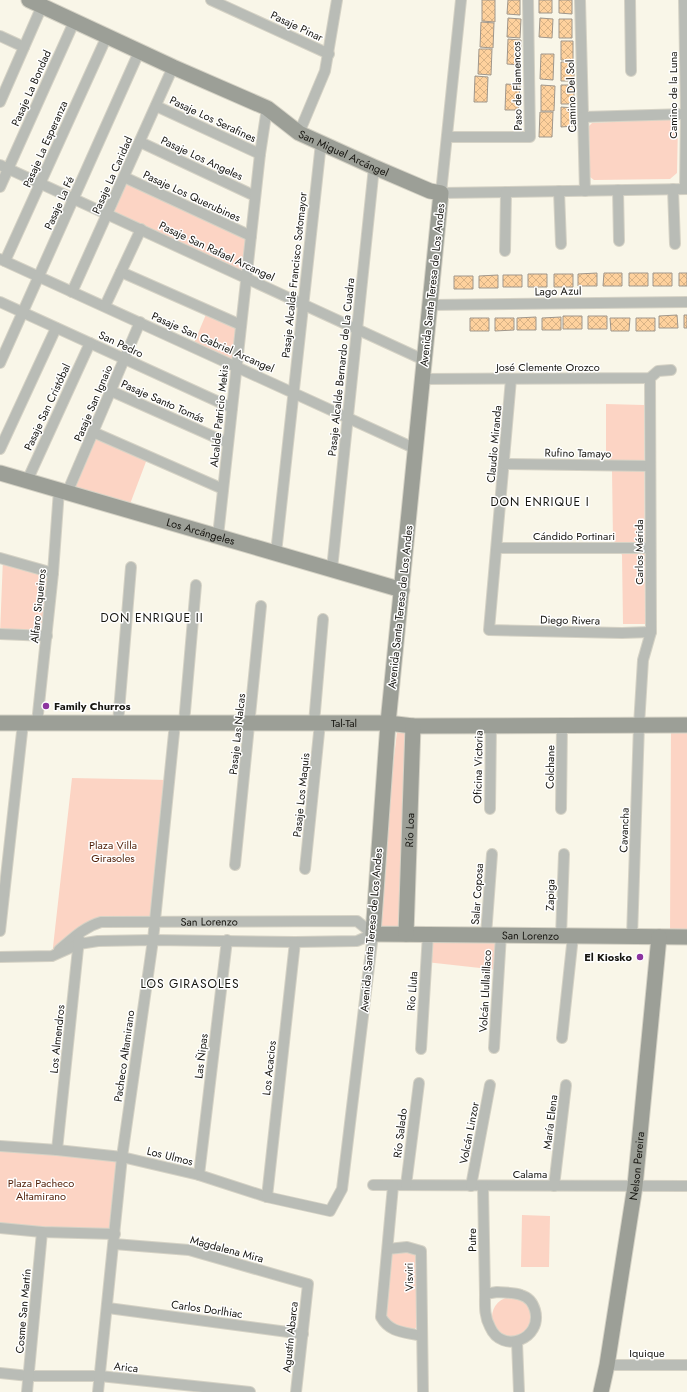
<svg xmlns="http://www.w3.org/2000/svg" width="687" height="1392" font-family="Jost,sans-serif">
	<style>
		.green { fill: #fcd4c4 }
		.building { fill: url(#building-cross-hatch); stroke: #a0978c }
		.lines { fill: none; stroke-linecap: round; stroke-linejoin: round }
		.street-casing { stroke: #d5d2c5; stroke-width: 12 }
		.secondary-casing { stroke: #d5d2c5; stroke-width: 17 }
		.street { stroke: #b9bcb6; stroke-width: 10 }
		.secondary { stroke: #9c9f97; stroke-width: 15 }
		.poi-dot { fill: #8c34a0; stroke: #fff; stroke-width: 1.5 }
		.labels { text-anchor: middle; stroke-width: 3; stroke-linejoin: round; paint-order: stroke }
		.street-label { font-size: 11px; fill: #161510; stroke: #fff }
		.poi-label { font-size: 11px; font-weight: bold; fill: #161510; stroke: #fff; text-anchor: start }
		.park-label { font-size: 11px; fill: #501f08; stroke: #fff }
		.neighbourhood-label { font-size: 12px; letter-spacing: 1px; fill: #161510; stroke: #fff }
	</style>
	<defs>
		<pattern id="building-cross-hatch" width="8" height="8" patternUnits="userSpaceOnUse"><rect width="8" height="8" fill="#fed19d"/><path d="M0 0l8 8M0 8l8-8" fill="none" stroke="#d9b386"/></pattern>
	</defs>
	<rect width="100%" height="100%" fill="#f9f6e8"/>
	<!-- green -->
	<path class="green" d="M 674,119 L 678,122 L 677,173 L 670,179 L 594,180 L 590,177 L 589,126 L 592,123 Z
		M 124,177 L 251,236 L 247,278 L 107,214 Z
		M 207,312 L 237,326 L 233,361 L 194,343 Z
		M 606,404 L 644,405 L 645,624 L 623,624 L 622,555 L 613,540 L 612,470 L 606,456 Z
		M 95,436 L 147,459 L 130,504 L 74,487 Z
		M 3,558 L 53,573 L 47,636 L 0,634 Z
		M 671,725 L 687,725 L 687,937 L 670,937 Z
		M 397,732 L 409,732 L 406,934 L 373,934 Z
		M 72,778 L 170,780 L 154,922 L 101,922 L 52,956 Z
		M 428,934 L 501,935 L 498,970 L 426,962 Z
		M 0,1147 L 122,1157 L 115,1234 L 0,1226 Z
		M 522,1215 L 550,1216 L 549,1267 L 521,1267 Z
		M 407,1247 L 417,1254 L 418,1325 L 414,1330 L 404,1333 L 381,1317 L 386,1268 L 392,1253 Z
		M492 1317a20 20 0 1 1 40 0a20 20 0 1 1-40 0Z"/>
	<!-- building -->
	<path class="building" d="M 482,0 L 495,0 L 495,22 L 482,21 Z
		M 508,0 L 520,0 L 520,15 L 507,14 Z
		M 539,0 L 552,0 L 552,13 L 539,13 Z
		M 559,0 L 572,0 L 572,14 L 559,13 Z
		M 508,18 L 521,19 L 520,38 L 507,37 Z
		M 540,18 L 553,19 L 552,38 L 539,37 Z
		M 559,19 L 572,19 L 572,38 L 559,38 Z
		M 481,22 L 494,23 L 493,48 L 480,47 Z
		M 508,39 L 521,40 L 520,65 L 507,64 Z
		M 561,41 L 573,41 L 573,60 L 561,60 Z
		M 479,49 L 492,49 L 491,75 L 478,74 Z
		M 541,54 L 554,54 L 553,80 L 540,79 Z
		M 561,62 L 574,62 L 574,81 L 561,81 Z
		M 475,76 L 488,77 L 487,102 L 474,102 Z
		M 506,84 L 520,85 L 518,110 L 505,110 Z
		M 541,85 L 555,86 L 554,111 L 541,111 Z
		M 561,85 L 574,85 L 574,104 L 561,104 Z
		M 561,107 L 574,108 L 574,126 L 561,127 Z
		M 540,112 L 553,112 L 552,137 L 539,137 Z
		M 597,273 L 597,286 L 578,286 L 578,274 Z
		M 604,273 L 622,273 L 622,286 L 603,286 Z
		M 629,273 L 648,273 L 648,286 L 629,286 Z
		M 653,273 L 672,273 L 672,286 L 653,286 Z
		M 679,273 L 687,273 L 687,286 L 679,286 Z
		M 528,274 L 547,274 L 547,287 L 528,287 Z
		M 554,274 L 573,274 L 573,287 L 554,287 Z
		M 498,275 L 498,288 L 479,288 L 479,276 Z
		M 503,275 L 522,275 L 522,287 L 503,287 Z
		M 454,276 L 473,276 L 473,289 L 454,289 Z
		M 677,315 L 678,328 L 659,328 L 659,316 Z
		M 684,315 L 687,315 L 687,328 L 684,328 Z
		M 563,316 L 582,316 L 582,329 L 563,329 Z
		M 588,316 L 607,316 L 607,329 L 588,329 Z
		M 536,317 L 536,330 L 517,330 L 517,318 Z
		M 561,317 L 561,330 L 542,330 L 542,318 Z
		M 470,318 L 489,318 L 489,331 L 470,331 Z
		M 495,318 L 514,318 L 514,330 L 495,331 Z
		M 610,318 L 630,318 L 629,331 L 611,331 Z
		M 636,318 L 655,318 L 655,331 L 636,331 Z"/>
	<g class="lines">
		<!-- street casing -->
		<g class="street-casing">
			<g id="street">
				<path d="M 211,0 L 329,54"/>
				<path d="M 461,0 L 441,193 L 687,189"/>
				<path d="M 580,0 L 585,191"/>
				<path d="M 630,0 L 631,71"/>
				<path d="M 684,0 L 686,114 L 685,189"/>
				<path d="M 0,36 L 24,47"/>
				<path d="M 0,102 L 42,6"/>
				<path d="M 156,106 L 260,154"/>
				<path d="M 583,117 L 686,114"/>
				<path d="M 299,133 L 325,71 L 337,0"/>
				<path d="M 447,137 L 530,137 L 528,0"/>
				<path d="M 140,142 L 255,196"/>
				<path d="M 0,165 L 424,360"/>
				<path d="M 124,177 L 251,236"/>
				<path d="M 0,187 L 74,22"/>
				<path d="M 673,189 L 675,244"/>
				<path d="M 618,190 L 619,241"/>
				<path d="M 559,191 L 561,244"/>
				<path d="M 505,251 L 506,192"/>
				<path d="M 0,259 L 416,449"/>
				<path d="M 5,261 L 107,36"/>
				<path d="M 121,272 L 241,325"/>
				<path d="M 72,292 L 173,67"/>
				<path d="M 0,302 L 232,408"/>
				<path d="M 430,305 L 687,302"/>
				<path d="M 105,306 L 141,229"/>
				<path d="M 0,363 L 139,52"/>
				<path d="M 423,379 L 650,378 L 658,371 L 671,370"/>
				<path d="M 511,379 L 489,630 L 622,633 L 651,632"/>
				<path d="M 111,391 L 228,443"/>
				<path d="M 93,432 L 223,489"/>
				<path d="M 0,449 L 56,328"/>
				<path d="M 505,464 L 650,466"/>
				<path d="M 27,481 L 90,343"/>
				<path d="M 67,493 L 140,322"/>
				<path d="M 218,536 L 260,154 L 267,108"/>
				<path d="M 497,548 L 650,548"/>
				<path d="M 276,553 L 321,143"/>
				<path d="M 0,558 L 53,573"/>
				<path d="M 332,569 L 374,167"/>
				<path d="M 0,634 L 47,636"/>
				<path d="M 37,723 L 53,573 L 59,490"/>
				<path d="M 118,723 L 131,567"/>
				<path d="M 184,723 L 196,585"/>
				<path d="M 314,723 L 323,619"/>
				<path d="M 490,809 L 491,725"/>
				<path d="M 561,809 L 562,725"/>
				<path d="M 235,865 L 261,606"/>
				<path d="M 305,869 L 320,723"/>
				<path d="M 0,931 L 23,723"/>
				<path d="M 486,935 L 492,854"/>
				<path d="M 561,936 L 564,854"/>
				<path d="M 632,937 L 639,725 L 643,660 L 651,632 L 650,378"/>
				<path id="s1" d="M 59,950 C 73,938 84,927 101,922 L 357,921 L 373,934"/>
				<path d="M 0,957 L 52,956 L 79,944 L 98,941 L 153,940 L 295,942 L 357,941 L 373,934"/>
				<path d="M 562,1038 L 573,936"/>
				<path d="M 494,1048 L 501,935"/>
				<path d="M 421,1049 L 428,934"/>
				<path d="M 0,1146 L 57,1150 L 122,1157 L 199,1175 L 267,1197 L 330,1211 L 342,1189 L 373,934"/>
				<path d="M 57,1150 L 79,939"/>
				<path d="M 199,1175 L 227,940"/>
				<path d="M 373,1185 L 687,1186"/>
				<path d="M 406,1185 L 419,1083"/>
				<path d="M 393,1186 L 381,1317 C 390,1333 405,1332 421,1336"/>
				<path d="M 471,1186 L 490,1085"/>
				<path d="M 483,1186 L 485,1294"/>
				<path d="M 554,1186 L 566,1085"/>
				<path d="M 267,1197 L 295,942"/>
				<path d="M 0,1228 L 42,1232 L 115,1234"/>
				<path d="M 114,1244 L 189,1250 L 308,1284 L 296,1392"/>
				<path d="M 388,1249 L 407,1247 L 421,1251 L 423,1392"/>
				<path d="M 497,1292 C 505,1293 514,1292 521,1295 C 528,1297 533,1303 535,1310 C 543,1339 502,1355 490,1327 C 484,1316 485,1305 485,1294 Z"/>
				<path d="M 108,1308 L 303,1334"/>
				<path d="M 517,1342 L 519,1392"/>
				<path d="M 607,1365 L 687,1365"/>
				<path d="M 0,1373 L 29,1376 L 100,1376 L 250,1392"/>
				<path d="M 27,1392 L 42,1232"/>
				<path d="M 98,1392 L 122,1157 L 153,940 L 175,723"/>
			</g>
		</g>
		<!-- secondary casing -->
		<g class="secondary-casing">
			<g id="secondary">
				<path id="s2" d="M 29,0 L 173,67 L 267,108 L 299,133 L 374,167 L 430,191 L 441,193 L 388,723 L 373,934 L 687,937"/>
				<path id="s3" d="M 0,473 L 402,590"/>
				<path id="s4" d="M 0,723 L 388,723 L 413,726 L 687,725"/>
				<path id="s5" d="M 406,934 L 413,726"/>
				<path id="s6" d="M 601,1392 L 607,1365 L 635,1186 L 659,937"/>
			</g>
		</g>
		<!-- street -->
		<use href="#street" class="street"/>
		<!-- secondary -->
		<use href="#secondary" class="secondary"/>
	</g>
	<!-- markers -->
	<g class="poi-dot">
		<circle cx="46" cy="706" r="4"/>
		<circle cx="640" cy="957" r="4"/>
	</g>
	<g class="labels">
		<!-- street labels -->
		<g class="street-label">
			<text transform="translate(297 26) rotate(25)" y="4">Pasaje Pinar</text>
			<text transform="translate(517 86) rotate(-91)" y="4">Paso de Flamencos</text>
			<text transform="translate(31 88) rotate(-66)" y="4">Pasaje La Bondad</text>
			<text transform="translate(673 95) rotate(-90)" y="4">Camino de la Luna</text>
			<text transform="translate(571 96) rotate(-92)" y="4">Camino Del Sol</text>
			<text transform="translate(213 119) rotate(25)" y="4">Pasaje Los Serafines</text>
			<text transform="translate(45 144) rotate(-66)" y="4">Pasaje La Esperanza</text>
			<text dy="4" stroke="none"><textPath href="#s2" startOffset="351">San Miguel Arcángel</textPath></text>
			<text transform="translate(202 158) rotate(25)" y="4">Pasaje Los Angeles</text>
			<text transform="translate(112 175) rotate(-66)" y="4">Pasaje La Caridad</text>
			<text transform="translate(192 196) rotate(25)" y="4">Pasaje Los Querubines</text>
			<text transform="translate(59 203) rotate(-66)" y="4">Pasaje La Fé</text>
			<text transform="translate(217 251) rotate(25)" y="4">Pasaje San Rafael Arcangel</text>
			<text transform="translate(294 275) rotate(-84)" y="4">Pasaje Alcalde Francisco Sotomayor</text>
			<text transform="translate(432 285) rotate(-84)" y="4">Avenida Santa Teresa de Los Andes</text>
			<text transform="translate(558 291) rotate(-1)" y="4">Lago Azul</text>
			<text transform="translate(213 342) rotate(24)" y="4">Pasaje San Gabriel Arcangel</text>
			<text transform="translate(121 344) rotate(25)" y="4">San Pedro</text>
			<text transform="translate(341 367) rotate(-84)" y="4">Pasaje Alcalde Bernardo de La Cuadra</text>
			<text x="548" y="371">José Clemente Orozco</text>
			<text transform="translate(163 401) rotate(24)" y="4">Pasaje Santo Tomás</text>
			<text transform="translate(93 403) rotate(-67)" y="4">Pasaje San Ignaio</text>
			<text transform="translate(47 407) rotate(-65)" y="4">Pasaje San Cristóbal</text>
			<text transform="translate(219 416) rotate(-84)" y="4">Alcalde Patricio Mekis</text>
			<text transform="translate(494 444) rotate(-85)" y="4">Claudio Miranda</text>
			<text transform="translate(578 453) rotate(1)" y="4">Rufino Tamayo</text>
			<text dy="4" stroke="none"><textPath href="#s3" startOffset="209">Los Arcángeles</textPath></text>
			<text x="574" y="540">Cándido Portinari</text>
			<text transform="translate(639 552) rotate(-90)" y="4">Carlos Mérida</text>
			<text transform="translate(38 606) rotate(-84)" y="4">Alfaro Siqueiros</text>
			<text transform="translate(400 607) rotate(-84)" y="4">Avenida Santa Teresa de Los Andes</text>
			<text transform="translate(570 620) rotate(1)" y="4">Diego Rivera</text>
			<text dy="4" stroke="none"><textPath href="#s4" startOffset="344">Tal-Tal</textPath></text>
			<text transform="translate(237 734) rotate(-84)" y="4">Pasaje Las Nalcas</text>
			<text transform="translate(478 767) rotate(-89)" y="4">Oficina Victoria</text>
			<text transform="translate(550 767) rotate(-89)" y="4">Colchane</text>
			<text transform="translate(301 795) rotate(-84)" y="4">Pasaje Los Maquis</text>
			<text dy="4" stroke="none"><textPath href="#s5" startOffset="104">Río Loa</textPath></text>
			<text transform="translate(624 830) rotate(-88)" y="4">Cavancha</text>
			<text transform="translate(477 894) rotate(-86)" y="4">Salar Coposa</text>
			<text transform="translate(550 895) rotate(-88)" y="4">Zapiga</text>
			<text dy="4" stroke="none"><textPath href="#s1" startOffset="159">San Lorenzo</textPath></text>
			<text transform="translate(371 930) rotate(-85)" y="4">Avenida Santa Teresa de Los Andes</text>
			<text dy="4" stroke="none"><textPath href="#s2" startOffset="1358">San Lorenzo</textPath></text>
			<text transform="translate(412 991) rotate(-86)" y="4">Río Lluta</text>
			<text transform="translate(485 991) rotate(-87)" y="4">Volcán Llullaillaco</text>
			<text transform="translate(57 1039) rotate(-84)" y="4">Los Almendros</text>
			<text transform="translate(124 1056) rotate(-82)" y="4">Pacheco Altamirano</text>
			<text transform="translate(201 1056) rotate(-83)" y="4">Las Ñipas</text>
			<text transform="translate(269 1068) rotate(-84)" y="4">Los Acacios</text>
			<text transform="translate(550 1122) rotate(-83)" y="4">María Elena</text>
			<text transform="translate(400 1133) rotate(-83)" y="4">Río Salado</text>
			<text transform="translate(469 1133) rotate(-79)" y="4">Volcán Linzor</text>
			<text transform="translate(170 1156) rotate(14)" y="4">Los Ulmos</text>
			<text dy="4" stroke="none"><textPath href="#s6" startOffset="229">Nelson Pereira</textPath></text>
			<text x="530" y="1178">Calama</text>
			<text transform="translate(472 1240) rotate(-91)" y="4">Putre</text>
			<text transform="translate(227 1249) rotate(15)" y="4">Magdalena Mira</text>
			<text transform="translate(409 1277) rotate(-91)" y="4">Visviri</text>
			<text transform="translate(207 1309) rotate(8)" y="4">Carlos Dorlhiac</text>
			<text transform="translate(23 1311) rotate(-85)" y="4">Cosme San Martín</text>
			<text transform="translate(290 1337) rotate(-84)" y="4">Agustín Abarca</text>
			<text x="647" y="1357">Iquique</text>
			<text transform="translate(126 1367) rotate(6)" y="4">Arica</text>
		</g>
		<!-- poi labels -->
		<g class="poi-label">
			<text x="54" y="710">Family Churros</text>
			<text x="632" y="961" text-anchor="end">El Kiosko</text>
		</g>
		<!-- park labels -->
		<g class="park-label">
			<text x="113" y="849">Plaza Villa<tspan x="113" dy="13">Girasoles</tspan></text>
			<text x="41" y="1187">Plaza Pacheco<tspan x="41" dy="13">Altamirano</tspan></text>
		</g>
		<!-- neighbourhood labels -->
		<g class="neighbourhood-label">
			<text x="540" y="506">DON ENRIQUE I</text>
			<text x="152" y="622">DON ENRIQUE II</text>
			<text x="190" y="988">LOS GIRASOLES</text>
		</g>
	</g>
</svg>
